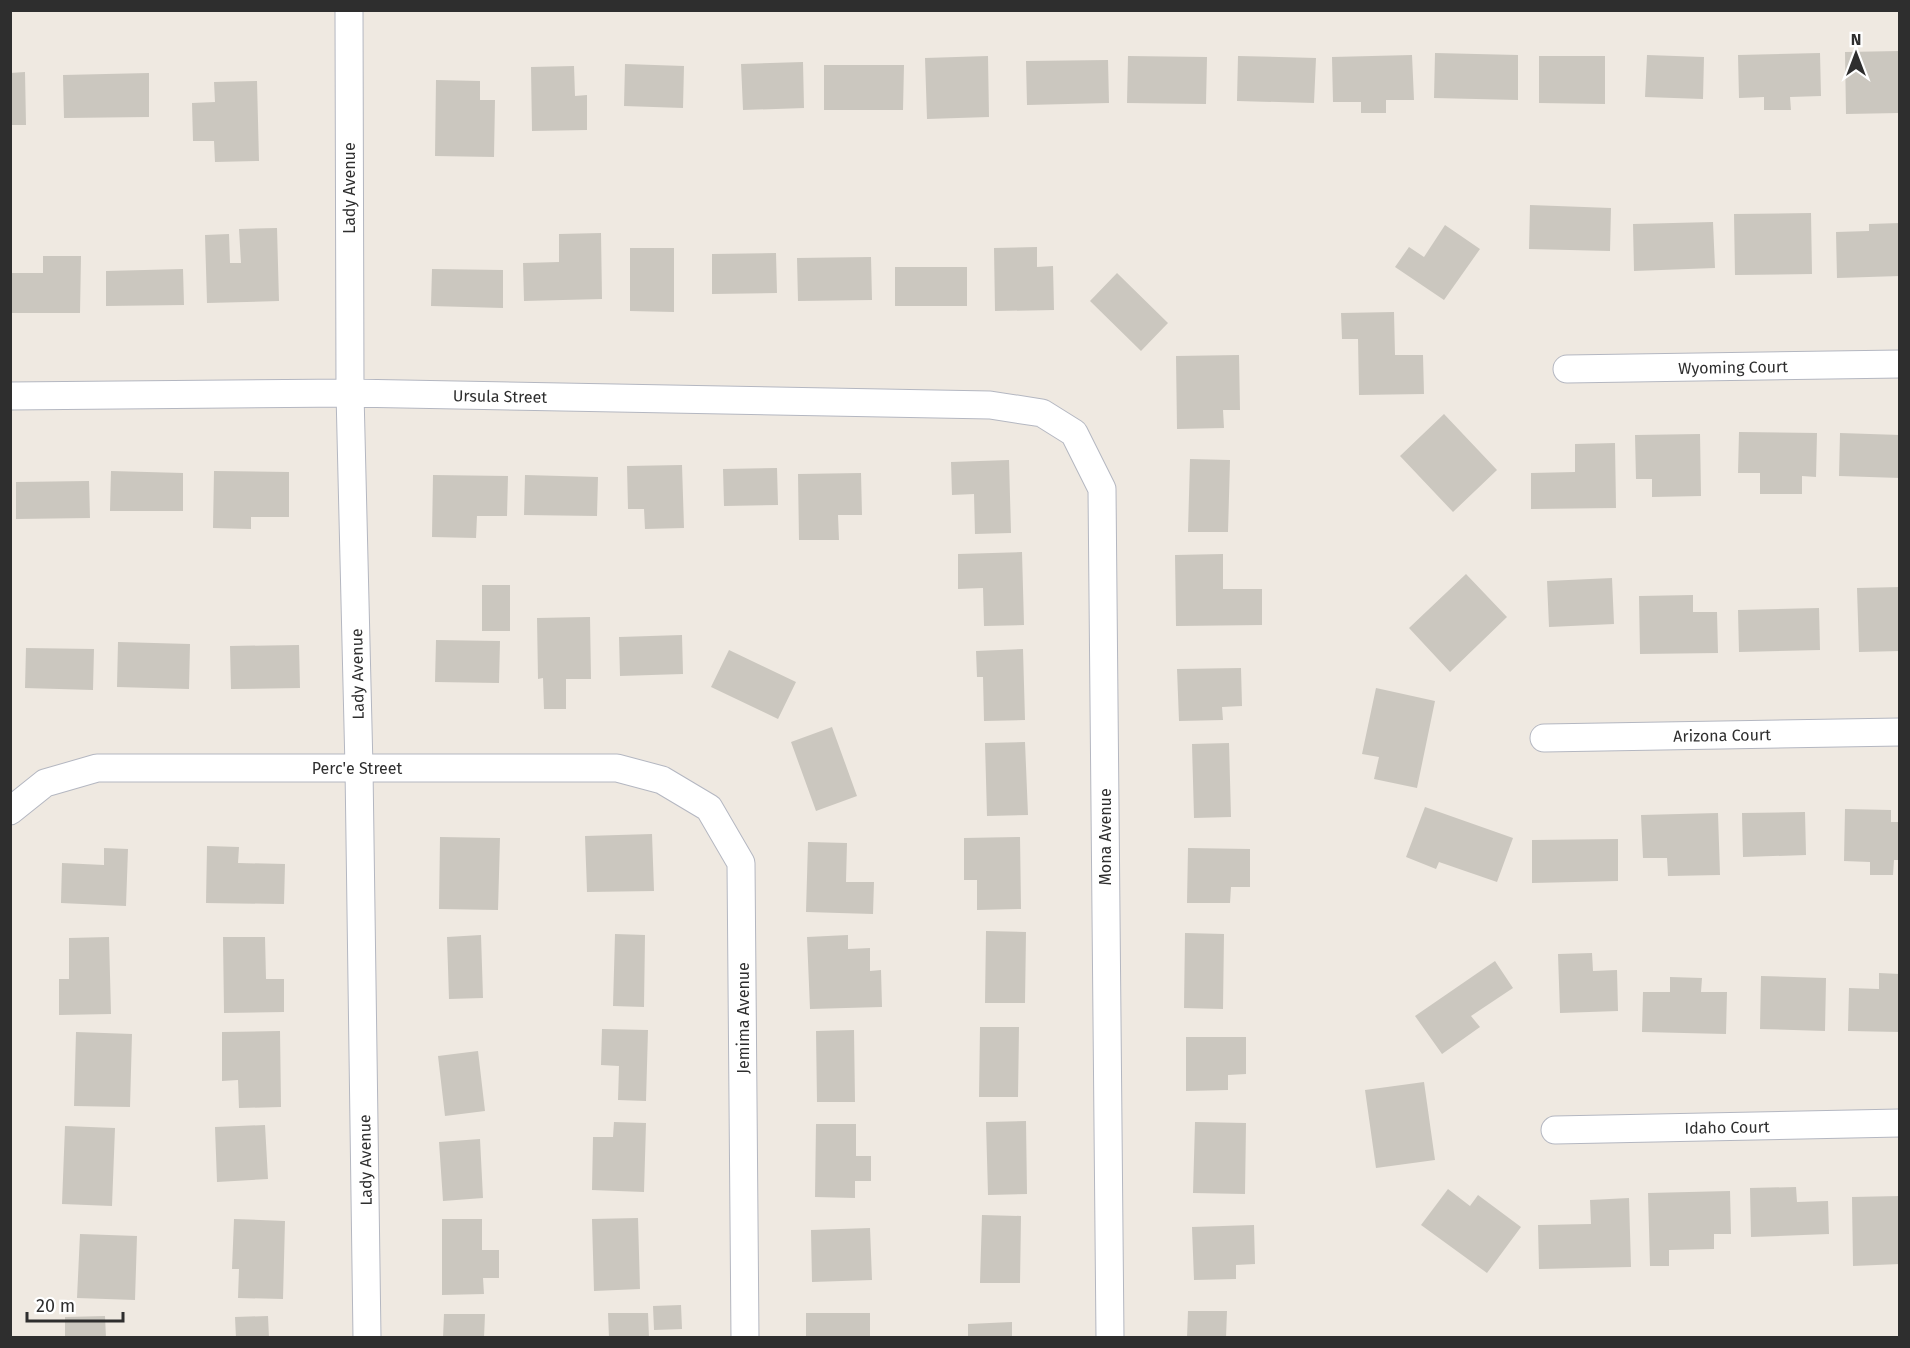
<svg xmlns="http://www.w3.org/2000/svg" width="1910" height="1348" font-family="'Fira Sans',sans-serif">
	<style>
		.building { fill: #cbc7bf }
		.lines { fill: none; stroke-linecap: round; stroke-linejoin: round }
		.minor-casing { stroke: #b4b7c1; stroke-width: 29 }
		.minor { stroke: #fff; stroke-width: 27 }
		.labels { text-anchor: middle; stroke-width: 4.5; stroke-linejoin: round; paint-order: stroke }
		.street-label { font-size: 16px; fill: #2e2e2e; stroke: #fff }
	</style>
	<rect width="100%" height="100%" fill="#efe9e1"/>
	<!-- building -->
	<path class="building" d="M 1900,51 L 1899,113 L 1846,114 L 1845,52 Z
		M 1435,53 L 1518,55 L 1518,100 L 1434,98 Z
		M 1820,53 L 1821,96 L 1790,97 L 1791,110 L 1764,110 L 1764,97 L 1739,98 L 1738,55 Z
		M 1412,55 L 1414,100 L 1386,100 L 1386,113 L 1361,113 L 1361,102 L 1333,102 L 1332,57 Z
		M 1647,55 L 1704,57 L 1703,99 L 1645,97 Z
		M 988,56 L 989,117 L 927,119 L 925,58 Z
		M 1128,56 L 1207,57 L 1206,104 L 1127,103 Z
		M 1238,56 L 1316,58 L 1314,103 L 1237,101 Z
		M 1539,56 L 1605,56 L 1605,104 L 1539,103 Z
		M 1108,60 L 1109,103 L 1027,105 L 1026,61 Z
		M 803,62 L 804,108 L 743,110 L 741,64 Z
		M 625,64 L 684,66 L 683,108 L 624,106 Z
		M 824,65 L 904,65 L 903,110 L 824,110 Z
		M 574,66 L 575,96 L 587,95 L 587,130 L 532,131 L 531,67 Z
		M 25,72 L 26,125 L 10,125 L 10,73 Z
		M 149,73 L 149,117 L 64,118 L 63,75 Z
		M 436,80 L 480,81 L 480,100 L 495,100 L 494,157 L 435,156 Z
		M 257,81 L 259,161 L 215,162 L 214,141 L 193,141 L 192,103 L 215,102 L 214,82 Z
		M 1530,205 L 1611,208 L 1610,251 L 1529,249 Z
		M 1811,213 L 1812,274 L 1735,275 L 1734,214 Z
		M 1713,222 L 1715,268 L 1634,271 L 1633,224 Z
		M 1900,223 L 1900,276 L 1837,278 L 1836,232 L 1869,231 L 1869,224 Z
		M 1445,225 L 1480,249 L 1444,300 L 1395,267 L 1409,247 L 1424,257 Z
		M 277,228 L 279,301 L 207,303 L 205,235 L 229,234 L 230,263 L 241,263 L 239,229 Z
		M 601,233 L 602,299 L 524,301 L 523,263 L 559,262 L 559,234 Z
		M 1037,247 L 1037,267 L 1053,266 L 1054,310 L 995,311 L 994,248 Z
		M 630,248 L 674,248 L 674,312 L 630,311 Z
		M 776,253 L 777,293 L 712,294 L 712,254 Z
		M 43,256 L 81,256 L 80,313 L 10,313 L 11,273 L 43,273 Z
		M 871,257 L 872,300 L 798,301 L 797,258 Z
		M 895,267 L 967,267 L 967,306 L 895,306 Z
		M 183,269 L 184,305 L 106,306 L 106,271 Z
		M 432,269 L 503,270 L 503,308 L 431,306 Z
		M 1117,273 L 1168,323 L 1141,351 L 1090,301 Z
		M 1394,312 L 1395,355 L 1423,355 L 1424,394 L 1359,395 L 1358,339 L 1342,339 L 1341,313 Z
		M 1239,355 L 1240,410 L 1223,410 L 1224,428 L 1177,429 L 1176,356 Z
		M 1444,414 L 1497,470 L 1453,512 L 1400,456 Z
		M 1739,432 L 1817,433 L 1816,477 L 1802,476 L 1802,494 L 1760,494 L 1760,473 L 1738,473 Z
		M 1840,433 L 1900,435 L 1900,478 L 1839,476 Z
		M 1700,434 L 1701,496 L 1652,497 L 1652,479 L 1636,479 L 1635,435 Z
		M 1615,443 L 1616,508 L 1531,509 L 1531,473 L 1575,472 L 1575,444 Z
		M 1190,459 L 1230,460 L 1228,532 L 1188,532 Z
		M 1009,460 L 1011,533 L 975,534 L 974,494 L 952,495 L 951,462 Z
		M 682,465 L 684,528 L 645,529 L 644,509 L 628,509 L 627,466 Z
		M 777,468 L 778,505 L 724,506 L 723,469 Z
		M 111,471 L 183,473 L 183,511 L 110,511 Z
		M 214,471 L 289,472 L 289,517 L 251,517 L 251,529 L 213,528 Z
		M 861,473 L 862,515 L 838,515 L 839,540 L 799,540 L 798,474 Z
		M 433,475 L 508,476 L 507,516 L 477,516 L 476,538 L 432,537 Z
		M 525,475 L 598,477 L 597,516 L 524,515 Z
		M 89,481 L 90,518 L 16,519 L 16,482 Z
		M 1022,552 L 1024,625 L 984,626 L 983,588 L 958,589 L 958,554 Z
		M 1223,554 L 1223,589 L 1262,589 L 1262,625 L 1176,626 L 1175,555 Z
		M 1466,574 L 1507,617 L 1450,672 L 1409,628 Z
		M 1612,578 L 1614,624 L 1549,627 L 1547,581 Z
		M 482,585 L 510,585 L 510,631 L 482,631 Z
		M 1900,587 L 1900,651 L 1859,652 L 1857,588 Z
		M 1693,595 L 1693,612 L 1717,612 L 1718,653 L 1640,654 L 1639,596 Z
		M 1819,608 L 1820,650 L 1739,652 L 1738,610 Z
		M 590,617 L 591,679 L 566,679 L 566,709 L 544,709 L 543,678 L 538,679 L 537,618 Z
		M 682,635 L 683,674 L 620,676 L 619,637 Z
		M 436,640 L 500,641 L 499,683 L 435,682 Z
		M 118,642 L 190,644 L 189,689 L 117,687 Z
		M 299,645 L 300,688 L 231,689 L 230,646 Z
		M 26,648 L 94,649 L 93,690 L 25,688 Z
		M 1023,649 L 1025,720 L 984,721 L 983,677 L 977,677 L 976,651 Z
		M 729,650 L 796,682 L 778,719 L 711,687 Z
		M 1241,668 L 1242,706 L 1222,707 L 1223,720 L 1179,721 L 1177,669 Z
		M 1376,688 L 1435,701 L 1417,788 L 1374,779 L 1379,757 L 1362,754 Z
		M 832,727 L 857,796 L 816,811 L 791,742 Z
		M 1025,742 L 1028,815 L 987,816 L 985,743 Z
		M 1229,743 L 1231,817 L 1194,818 L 1192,744 Z
		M 1425,807 L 1513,838 L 1497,882 L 1439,862 L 1436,869 L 1406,857 Z
		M 1845,809 L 1891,810 L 1891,822 L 1900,822 L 1900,860 L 1894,860 L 1893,875 L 1870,875 L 1870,862 L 1844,861 Z
		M 1805,812 L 1806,855 L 1743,857 L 1742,813 Z
		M 1718,813 L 1720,875 L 1668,876 L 1667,858 L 1643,858 L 1641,815 Z
		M 652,834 L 654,891 L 587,892 L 585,836 Z
		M 440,837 L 500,838 L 498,910 L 439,909 Z
		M 1020,837 L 1021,909 L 977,910 L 977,880 L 964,880 L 964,838 Z
		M 1618,839 L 1618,881 L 1532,883 L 1532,840 Z
		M 808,842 L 847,843 L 846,882 L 874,882 L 873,914 L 806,912 Z
		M 207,846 L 239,847 L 238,863 L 285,864 L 284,904 L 206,903 Z
		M 104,848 L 128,849 L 126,906 L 61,903 L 62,863 L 104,865 Z
		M 1188,848 L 1250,849 L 1250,887 L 1231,887 L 1230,903 L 1187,903 Z
		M 986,931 L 1026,932 L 1025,1003 L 985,1003 Z
		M 1185,933 L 1224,934 L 1223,1009 L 1184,1008 Z
		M 615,934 L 645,935 L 644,1007 L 613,1006 Z
		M 481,935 L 483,998 L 449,999 L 447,937 Z
		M 848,935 L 848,949 L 870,948 L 870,971 L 881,970 L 882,1007 L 810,1009 L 807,937 Z
		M 109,937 L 111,1014 L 59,1015 L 59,979 L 69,979 L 69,938 Z
		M 223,937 L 265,937 L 266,979 L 284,979 L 284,1012 L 224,1013 Z
		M 1592,953 L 1593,971 L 1617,970 L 1618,1011 L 1560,1013 L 1558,954 Z
		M 1495,961 L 1513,988 L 1471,1016 L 1480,1027 L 1442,1054 L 1415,1016 Z
		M 1879,973 L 1900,974 L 1900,1032 L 1848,1031 L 1849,988 L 1879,989 Z
		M 1761,976 L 1826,978 L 1825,1031 L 1760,1029 Z
		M 1670,977 L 1702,978 L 1701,992 L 1727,992 L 1726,1034 L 1642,1032 L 1643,992 L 1670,992 Z
		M 980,1027 L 1019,1027 L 1018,1097 L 979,1097 Z
		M 602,1029 L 648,1030 L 646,1101 L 618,1100 L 619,1066 L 601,1065 Z
		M 854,1030 L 855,1102 L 817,1102 L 816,1031 Z
		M 280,1031 L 281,1107 L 239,1108 L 238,1080 L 222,1081 L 222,1032 Z
		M 76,1032 L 132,1034 L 130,1107 L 74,1106 Z
		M 1186,1037 L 1246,1037 L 1246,1074 L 1228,1075 L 1228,1090 L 1186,1091 Z
		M 478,1051 L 485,1111 L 445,1116 L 438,1056 Z
		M 1424,1082 L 1435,1160 L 1376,1168 L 1365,1090 Z
		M 1026,1121 L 1027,1194 L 988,1195 L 986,1122 Z
		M 614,1122 L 646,1123 L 644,1192 L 592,1190 L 593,1137 L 613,1137 Z
		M 1195,1122 L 1246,1123 L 1245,1194 L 1193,1193 Z
		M 816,1124 L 856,1124 L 856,1156 L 871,1156 L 871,1181 L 855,1181 L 855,1198 L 815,1197 Z
		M 265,1125 L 268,1179 L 217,1182 L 215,1127 Z
		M 65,1126 L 115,1128 L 112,1206 L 62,1204 Z
		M 480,1139 L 483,1198 L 443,1201 L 439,1142 Z
		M 1796,1187 L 1797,1202 L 1828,1201 L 1829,1234 L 1751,1237 L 1750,1188 Z
		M 1448,1189 L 1470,1206 L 1478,1195 L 1521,1227 L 1487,1273 L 1421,1225 Z
		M 1730,1191 L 1731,1234 L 1714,1234 L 1714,1249 L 1669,1250 L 1669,1266 L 1650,1266 L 1648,1193 Z
		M 1900,1196 L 1900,1264 L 1853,1266 L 1852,1197 Z
		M 1629,1198 L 1631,1267 L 1539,1269 L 1538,1225 L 1591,1224 L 1590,1200 Z
		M 982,1215 L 1021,1216 L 1020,1283 L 980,1283 Z
		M 638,1218 L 640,1289 L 594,1291 L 592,1219 Z
		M 234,1219 L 285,1221 L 283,1299 L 238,1298 L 239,1269 L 232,1269 Z
		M 442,1219 L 482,1219 L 482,1250 L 499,1250 L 499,1278 L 483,1278 L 484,1294 L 442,1295 Z
		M 1254,1225 L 1255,1264 L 1236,1265 L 1236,1279 L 1194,1280 L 1192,1227 Z
		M 870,1228 L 872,1280 L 812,1282 L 811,1230 Z
		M 80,1234 L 137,1236 L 135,1300 L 77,1298 Z
		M 681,1305 L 682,1329 L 654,1330 L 653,1306 Z
		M 1188,1311 L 1227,1311 L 1226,1338 L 1187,1338 Z
		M 608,1313 L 648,1313 L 649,1338 L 609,1338 Z
		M 806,1313 L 870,1313 L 870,1338 L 806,1338 Z
		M 444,1314 L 485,1314 L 484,1338 L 443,1338 Z
		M 105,1316 L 106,1338 L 65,1338 L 65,1317 Z
		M 268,1316 L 269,1338 L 236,1338 L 235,1317 Z
		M 1012,1322 L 1012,1338 L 968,1338 L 968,1324 Z"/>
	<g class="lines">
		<!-- minor casing -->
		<g class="minor-casing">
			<path id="minor" d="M 349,10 L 350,393 L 359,768 L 367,1338
				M 1567,369 L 1900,364
				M 10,396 L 350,393 L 990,405 L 1042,413 L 1074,433 L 1102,489 L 1110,1338
				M 1544,738 L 1900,732
				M 10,811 L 45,783 L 97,768 L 617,768 L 662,780 L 709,808 L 741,863 L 745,1338
				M 1555,1130 L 1900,1123"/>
		</g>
		<!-- minor -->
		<use href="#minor" class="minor"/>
	</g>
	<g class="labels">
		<!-- street labels -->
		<g class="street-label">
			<text transform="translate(349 188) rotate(-90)" y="6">Lady Avenue</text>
			<text transform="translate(1733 367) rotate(-1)" y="6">Wyoming Court</text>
			<text transform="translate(500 396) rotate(1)" y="6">Ursula Street</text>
			<text transform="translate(357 674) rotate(-91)" y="6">Lady Avenue</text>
			<text transform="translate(1722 735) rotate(-1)" y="6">Arizona Court</text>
			<text x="357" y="774">Perc'e Street</text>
			<text transform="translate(1105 837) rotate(-90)" y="6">Mona Avenue</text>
			<text transform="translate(743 1018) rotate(-90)" y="6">Jemima Avenue</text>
			<text transform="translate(1727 1127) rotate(-1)" y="6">Idaho Court</text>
			<text transform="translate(365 1160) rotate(-91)" y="6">Lady Avenue</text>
		</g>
	</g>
	<!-- border -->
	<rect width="1910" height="1348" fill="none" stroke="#2e2e2e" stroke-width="24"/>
	<!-- north arrow -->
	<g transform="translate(1856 54)" stroke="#ffffff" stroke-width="4.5" paint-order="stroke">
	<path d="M0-4.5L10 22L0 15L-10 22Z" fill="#2e2e2e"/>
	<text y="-9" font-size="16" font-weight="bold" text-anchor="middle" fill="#2e2e2e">N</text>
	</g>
	<!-- scale -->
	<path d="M27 1312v9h96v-9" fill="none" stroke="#2e2e2e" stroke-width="3"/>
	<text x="36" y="1312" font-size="18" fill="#2e2e2e" stroke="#ffffff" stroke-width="4.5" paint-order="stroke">20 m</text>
</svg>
